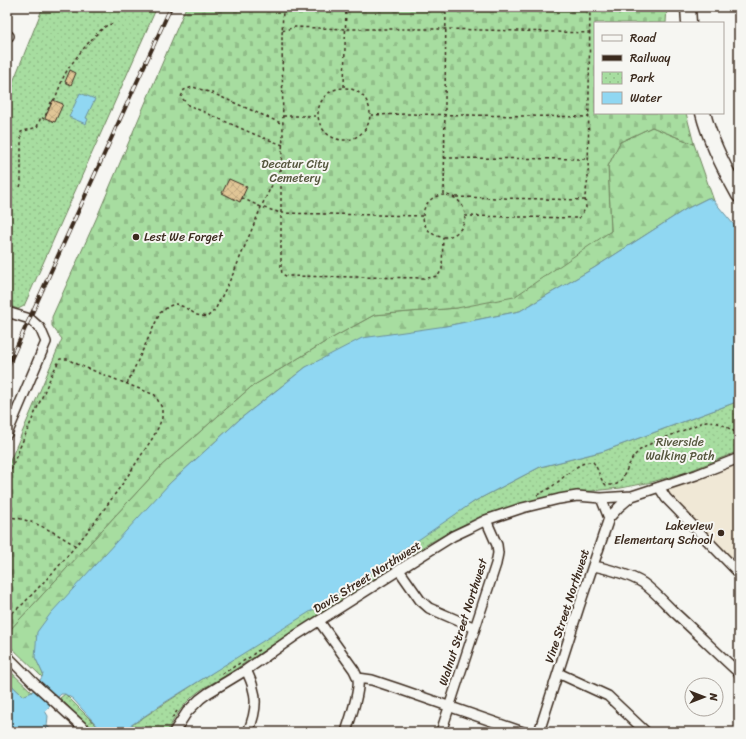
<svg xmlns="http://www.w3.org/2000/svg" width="746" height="739" font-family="Sriracha,sans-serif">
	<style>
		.built { fill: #f0e8d6 }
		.forest { fill: url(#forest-firs); stroke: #71845f }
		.cemetery { fill: url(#cemetery-stones); stroke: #71845f }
		.park { fill: url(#park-dots); stroke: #71845f }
		.water { fill: #90d7f2; stroke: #6e929d }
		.building { fill: url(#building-cross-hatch); stroke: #3b2a1e }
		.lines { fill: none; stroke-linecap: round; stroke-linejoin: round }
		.minor-casing { stroke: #3b2a1e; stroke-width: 12 }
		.highway-casing { stroke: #3b2a1e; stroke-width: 17 }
		.path { stroke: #3b2a1e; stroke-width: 1.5; stroke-dasharray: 3 3; stroke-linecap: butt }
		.minor { stroke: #f6f6f2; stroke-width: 9 }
		.highway { stroke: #f6f6f2; stroke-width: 14 }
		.rail-casing { stroke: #3b2a1e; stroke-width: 4 }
		.rail { stroke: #f6f6f2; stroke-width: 2.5; stroke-dasharray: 8; stroke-linecap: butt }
		.poi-dot { fill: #3b2a1e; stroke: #f6f6f2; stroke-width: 1.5 }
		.labels { text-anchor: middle; stroke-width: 4; stroke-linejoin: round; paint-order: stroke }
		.park-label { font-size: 12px; fill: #56573e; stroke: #f6f6f2 }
		.poi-label { font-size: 12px; fill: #3b2a1e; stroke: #f6f6f2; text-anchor: start }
		.street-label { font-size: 12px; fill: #3b2a1e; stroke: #f6f6f2 }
	</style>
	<defs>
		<pattern id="forest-firs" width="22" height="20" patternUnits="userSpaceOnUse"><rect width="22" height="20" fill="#a7dda0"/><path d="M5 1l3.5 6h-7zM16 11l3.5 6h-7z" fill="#91be89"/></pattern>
		<pattern id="cemetery-stones" width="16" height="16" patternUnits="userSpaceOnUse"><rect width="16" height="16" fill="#a7dda0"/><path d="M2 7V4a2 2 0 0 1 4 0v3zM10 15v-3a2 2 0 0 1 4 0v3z" fill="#91be89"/></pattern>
		<pattern id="park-dots" width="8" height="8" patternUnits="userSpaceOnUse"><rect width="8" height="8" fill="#a7dda0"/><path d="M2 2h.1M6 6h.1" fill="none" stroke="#91be89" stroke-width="1.8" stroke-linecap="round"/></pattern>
		<pattern id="building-cross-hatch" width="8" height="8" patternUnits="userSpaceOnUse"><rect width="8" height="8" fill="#e1c696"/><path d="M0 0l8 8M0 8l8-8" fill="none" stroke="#c2aa81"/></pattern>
	</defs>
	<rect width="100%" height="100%" fill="#f6f6f2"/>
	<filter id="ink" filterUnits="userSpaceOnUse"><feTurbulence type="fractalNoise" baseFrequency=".025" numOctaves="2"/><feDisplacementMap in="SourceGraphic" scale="8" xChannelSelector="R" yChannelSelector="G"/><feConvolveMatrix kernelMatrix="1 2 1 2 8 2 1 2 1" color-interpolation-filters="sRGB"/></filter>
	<g filter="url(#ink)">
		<!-- built -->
		<path class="built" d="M 739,464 L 739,575 L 666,491 Z"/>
		<!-- forest -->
		<path class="forest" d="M 652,127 L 694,144 L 714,201 L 708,198 L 686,209 L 594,268 L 520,311 L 446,326 L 306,367 L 240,419 L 170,483 L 35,657 L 43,674 L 42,677 L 7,643 L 7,633 L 162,465 L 251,387 L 325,342 L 374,315 L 457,308 L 611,231 L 608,166 L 620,142 Z
			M 7,668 L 32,692 L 23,696 L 7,681 Z"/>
		<!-- cemetery -->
		<path class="cemetery" d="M 186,7 L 667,7 L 666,23 L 595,23 L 595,113 L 686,113 L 694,144 L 652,127 L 620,142 L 608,166 L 611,231 L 514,297 L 457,308 L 374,315 L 325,342 L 251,387 L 162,465 L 7,633 L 7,468 L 62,339 L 52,326 L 52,317 L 97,217 Z"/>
		<!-- park -->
		<path class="park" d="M 43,7 L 157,7 L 24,306 L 18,309 L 7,305 L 7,97 Z
			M 739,401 L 739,451 L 687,472 L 652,482 L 621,488 L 571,493 L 534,500 L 499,510 L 481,516 L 451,531 L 426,545 L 222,678 C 214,682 205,687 198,692 C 184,703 175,716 167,732 L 119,732 L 121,732 L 475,501 L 540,467 L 604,451 Z
			M 65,694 L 102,731 L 106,732 L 93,732 L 60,698 Z"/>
		<!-- water -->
		<path class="water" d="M 80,93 L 95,99 L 86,118 L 88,119 L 86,124 L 69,117 Z
			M 708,198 L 714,201 L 739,231 L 739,401 L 604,451 L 540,467 L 475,501 L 351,586 L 164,703 L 121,732 L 106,732 L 102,731 L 73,699 L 65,694 L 61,694 L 45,711 L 48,716 L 47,726 L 54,732 L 7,732 L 7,681 L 23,696 L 32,692 L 42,677 L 43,674 L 35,657 L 37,632 L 51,613 L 170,483 L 240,419 L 306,367 L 362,338 L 446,326 L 520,311 L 594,268 L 686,209 Z"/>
		<!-- building -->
		<path class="building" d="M 70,70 L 76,73 L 71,85 L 65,82 Z
			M 53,100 L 63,104 L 55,122 L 45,118 Z
			M 229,179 L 247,187 L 240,202 L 222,193 Z"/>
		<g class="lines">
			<!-- minor casing -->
			<g class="minor-casing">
				<path id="minor" d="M 7,36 L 9,36
					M 7,312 L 30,319 L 40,328 L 46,342 L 7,434
					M 659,487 L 666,498 L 739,573
					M 601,498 L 609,518
					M 594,566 C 608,569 630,575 643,583 C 654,591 664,602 674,612 C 696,632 717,653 739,673
					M 399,570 L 420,600 L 429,608 L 475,628
					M 319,621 L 354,670 C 355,672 357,676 358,679 C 360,692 350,719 346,732
					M 7,656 L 35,684 L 88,732
					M 246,670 C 249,676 252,682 253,688 C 258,703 254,718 248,732
					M 558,673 L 608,696 L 646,732
					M 358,678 L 372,680 L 399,689 L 523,732
					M 174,732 L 187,712 L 200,699 L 208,693 L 246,670 L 295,636 L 421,556 L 453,536 L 470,528 L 486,520 L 522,508 L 559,499 L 577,496 L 601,498 L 632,496 L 696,475 L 739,458
					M 441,732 L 496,564 L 498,553 L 497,545 L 486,520
					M 539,732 L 579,607 L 609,518 L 619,507 L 632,496"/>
			</g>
			<!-- highway casing -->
			<g class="highway-casing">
				<path id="highway" d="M 688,7 L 689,23
					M 703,113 C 710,141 725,170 739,195"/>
			</g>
			<!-- path -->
			<path class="path" d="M 282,31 L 295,27 L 345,29 L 446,29 L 589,33
				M 344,87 L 346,7
				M318 114a26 26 0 1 1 52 0a26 26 0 1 1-52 0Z
				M 371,115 L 407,114 L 589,117
				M 283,116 L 318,116
				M 283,145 L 256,135 L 188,105 L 181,97 L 184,90 L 193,87 L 212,93 L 283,124
				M 444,158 L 588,159
				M 281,168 L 281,267 L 282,274 L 286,276 L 427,278 L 438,276 L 442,269 L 443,237
				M 20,187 L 21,184 L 21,132 L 37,127 L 41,117 L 44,119 L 52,100 L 55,99 C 58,91 61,83 64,76 C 69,65 98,29 108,25 C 110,24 112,24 114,24
				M423 216a21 21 0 1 1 42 0a21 21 0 1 1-42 0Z
				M 444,195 L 446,7
				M 456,197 L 586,200
				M 242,198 L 261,207 L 281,213 L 422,216
				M 465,216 L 579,218 L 586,208 L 585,196 L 588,179 L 590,7
				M 127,384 L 160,313 L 169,306 L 176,304 L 184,307 L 197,315 L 207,317 L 215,310 L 234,272 L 262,205 L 281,167 L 283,136 L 282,37 L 283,7
				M 7,481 L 17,454 L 52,374 L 60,359 L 67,359 L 79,365 L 155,395 L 162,408 L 162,418 L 158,428 L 152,439 L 123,483 L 92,526 L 58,567 L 23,604 L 7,617
				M 537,495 C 543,492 549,489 554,485 C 565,477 578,461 593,462 C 599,469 599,479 606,485 L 613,485 L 617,484 L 622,479 L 633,457 L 640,450 L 650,444 L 706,421 C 719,421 729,428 739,435
				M 7,517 C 31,518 56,533 76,546
				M 222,674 L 250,657 L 257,651 L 259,650
				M 172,718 L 177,711"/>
			<!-- minor -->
			<use href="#minor" class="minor"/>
			<!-- highway -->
			<use href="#highway" class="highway"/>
			<!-- rail casing -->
			<g class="rail-casing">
				<path id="rail" d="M 7,368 L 171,7"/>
			</g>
			<!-- rail -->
			<use href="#rail" class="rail"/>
		</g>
	</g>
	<!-- markers -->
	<g class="poi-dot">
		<circle cx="136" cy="237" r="4"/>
		<circle cx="721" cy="533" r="4"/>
	</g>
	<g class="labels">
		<!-- park labels -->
		<g class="park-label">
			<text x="295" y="168">Decatur City<tspan x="295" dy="14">Cemetery</tspan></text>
			<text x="680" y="446">Riverside<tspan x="680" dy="14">Walking Path</tspan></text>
		</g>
		<!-- poi labels -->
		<g class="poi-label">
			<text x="144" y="241">Lest We Forget</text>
			<text x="713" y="530" text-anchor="end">Lakeview<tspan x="713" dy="14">Elementary School</tspan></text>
		</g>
		<!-- street labels -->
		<g class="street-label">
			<text transform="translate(367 577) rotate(-32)" y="4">Davis Street Northwest</text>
			<text transform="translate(567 606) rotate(-72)" y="4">Vine Street Northwest</text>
			<text transform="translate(463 622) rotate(-72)" y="4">Walnut Street Northwest</text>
		</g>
	</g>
	<!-- margin -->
	<rect width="746" height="739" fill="none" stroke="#f6f6f2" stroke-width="24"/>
	<rect x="12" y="12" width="722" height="715" fill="none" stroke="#3b2a1e" stroke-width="1.5" filter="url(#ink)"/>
	<!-- legend -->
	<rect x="594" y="22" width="130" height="92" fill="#f6f6f2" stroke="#aba49d"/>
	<rect x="602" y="35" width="20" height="6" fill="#f6f6f2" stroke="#aba49d"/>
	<text x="630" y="42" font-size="12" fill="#3b2a1e">Road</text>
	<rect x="602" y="55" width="20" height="6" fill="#3b2a1e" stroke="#aba49d"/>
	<text x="630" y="62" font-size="12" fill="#3b2a1e">Railway</text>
	<rect x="602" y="72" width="20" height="12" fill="url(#park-dots)" stroke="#aba49d"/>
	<text x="630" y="82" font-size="12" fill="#3b2a1e">Park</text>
	<rect x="602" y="92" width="20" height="12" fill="#90d7f2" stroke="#aba49d"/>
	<text x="630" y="102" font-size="12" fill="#3b2a1e">Water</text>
	<!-- north arrow -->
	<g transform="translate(704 697) rotate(90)"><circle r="19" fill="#f6f6f2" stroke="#aba49d"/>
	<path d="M0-3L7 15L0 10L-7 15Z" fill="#3b2a1e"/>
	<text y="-6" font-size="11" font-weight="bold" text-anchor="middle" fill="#3b2a1e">N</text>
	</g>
</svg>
